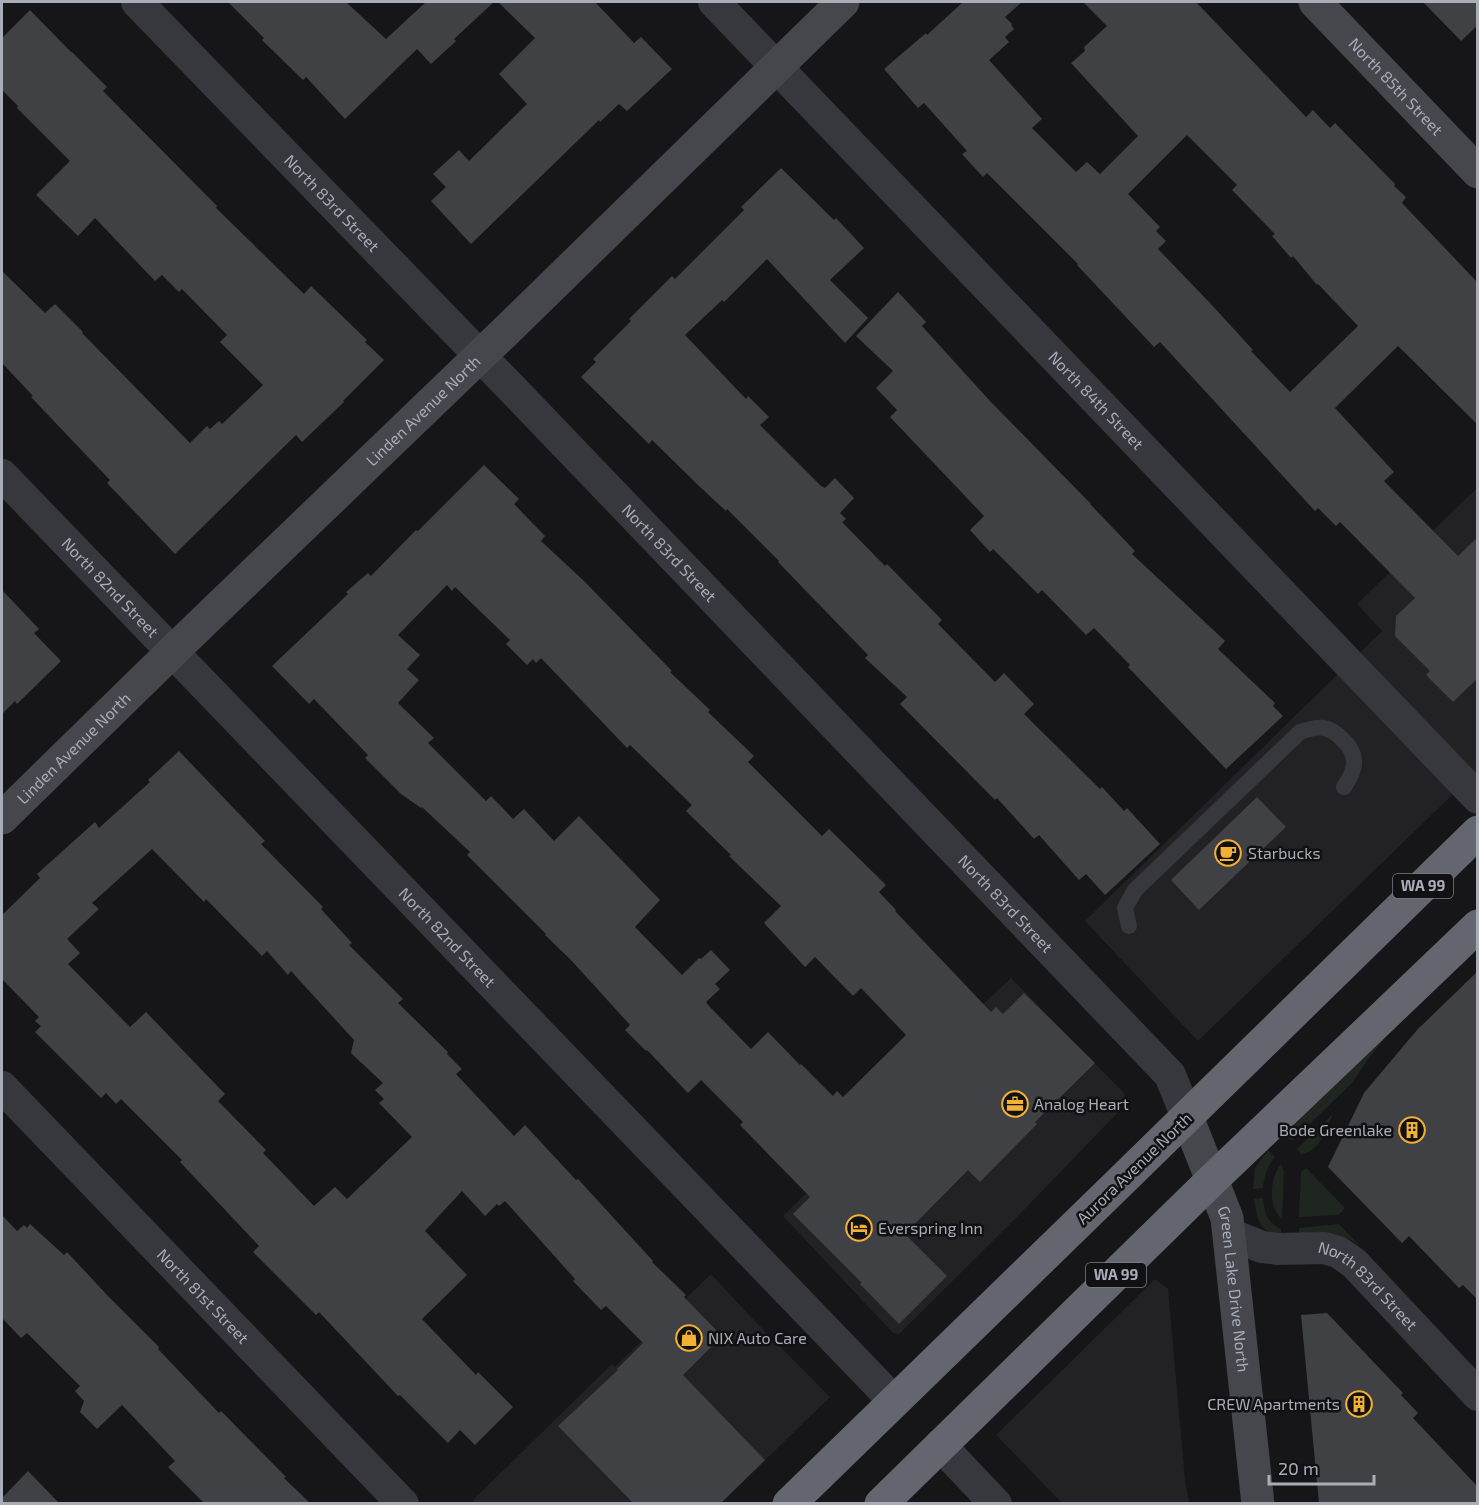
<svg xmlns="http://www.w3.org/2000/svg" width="1479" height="1505" font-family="'Exo 2',sans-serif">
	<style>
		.built { fill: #222225 }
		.green { fill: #1e261f }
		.building { fill: #404145; fill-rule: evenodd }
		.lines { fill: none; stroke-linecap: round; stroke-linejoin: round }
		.lane { stroke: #37383d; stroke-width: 16 }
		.street { stroke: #37383d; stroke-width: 32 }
		.secondary { stroke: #45474d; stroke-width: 33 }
		.highway { stroke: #63666e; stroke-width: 33 }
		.labels { text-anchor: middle; stroke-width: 5; stroke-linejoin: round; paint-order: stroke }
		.shield { fill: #111113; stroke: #7b7e86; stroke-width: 1.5 }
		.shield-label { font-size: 15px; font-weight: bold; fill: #a8adb8 }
		.street-label { font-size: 16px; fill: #a8adb8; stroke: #111113 }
		.poi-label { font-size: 16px; fill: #a8adb8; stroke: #111113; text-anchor: start }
	</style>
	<rect width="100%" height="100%" fill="#161618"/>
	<!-- built -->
	<path class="built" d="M 1477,488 L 1477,771 L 1198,1041 L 1085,921 L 1382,631 L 1357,604 Z
		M 1011,978 L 1124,1093 L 1127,1103 L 1017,1217 L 899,1334 L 893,1333 L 783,1216 L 949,1054 L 974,1013 Z
		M 711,1274 L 748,1314 L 830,1397 L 721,1503 L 476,1504 L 473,1500 L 612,1364 L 615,1367 Z
		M 1155,1279 L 1168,1289 L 1185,1480 L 1189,1503 L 1062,1503 L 996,1435 Z"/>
	<!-- green -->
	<path class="green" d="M 1388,1034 L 1366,1062 L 1352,1083 L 1292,1141 L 1285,1134 Z
		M 1333,1114 C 1326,1129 1320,1152 1301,1154 L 1297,1149 Z
		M 1268,1150 L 1275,1157 C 1267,1167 1264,1176 1263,1188 L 1253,1189 L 1255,1168 Z
		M 1281,1164 L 1284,1171 L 1282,1219 C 1267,1207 1270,1178 1281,1164 Z
		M 1306,1168 L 1308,1170 L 1345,1208 L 1338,1215 L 1299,1217 L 1301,1172 Z
		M 1263,1198 C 1265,1213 1266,1222 1281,1229 L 1281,1239 C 1260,1230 1257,1220 1254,1199 Z
		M 1339,1224 L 1361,1247 C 1340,1229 1325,1235 1299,1237 L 1299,1228 Z"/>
	<!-- building -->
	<path class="building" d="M 228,2 L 346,2 L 386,39 L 426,2 L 494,2 L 454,39 L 456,41 L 431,64 L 417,49 L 345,119 L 306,77 L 303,80 L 262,40 L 264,38 Z
		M 498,2 L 595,2 L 634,43 L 641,37 L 672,69 L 627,111 L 619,104 L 600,122 L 599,120 L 471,244 L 431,201 L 446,187 L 433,174 L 459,150 L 469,161 L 527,104 L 499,74 L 535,38 Z
		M 963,2 L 1022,2 L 1005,17 L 1012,24 L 1011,25 L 1014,29 L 1005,37 L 1009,42 L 989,60 L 1042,119 L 1032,128 L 1076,172 L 1087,162 L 1100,174 L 1138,136 L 1071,63 L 1085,51 L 1084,47 L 1107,26 L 1083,2 L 1196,2 L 1306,117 L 1313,110 L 1330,128 L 1335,123 L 1395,184 L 1394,186 L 1406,197 L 1402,203 L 1478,283 L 1478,425 L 1398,346 L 1335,408 L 1394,472 L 1384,481 L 1458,556 L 1478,537 L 1478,678 L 1453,702 L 1426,675 L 1430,671 L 1395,636 L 1396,616 L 1415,598 L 1340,522 L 1336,526 L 1318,508 L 1315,511 L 1160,342 L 1154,347 L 1077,265 L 1078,264 L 987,173 L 983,177 L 962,154 L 967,151 L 924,103 L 918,108 L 884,69 L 926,33 L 927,35 ZM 1187,135 L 1237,185 L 1232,190 L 1275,234 L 1272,236 L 1291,258 L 1293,256 L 1317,285 L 1318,284 L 1358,326 L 1290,392 L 1251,351 L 1253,350 L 1210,303 L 1158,249 L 1166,241 L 1156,231 L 1160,227 L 1128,194 Z
		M 1423,2 L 1478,2 L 1478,25 L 1461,41 Z
		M 30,10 L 71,52 L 72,52 L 107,87 L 103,91 L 217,206 L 216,208 L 304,294 L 311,286 L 367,340 L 365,342 L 384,360 L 343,401 L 344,402 L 302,442 L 296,435 L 175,554 L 107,483 L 110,480 L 67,435 L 31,397 L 33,396 L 2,363 L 2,271 L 45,313 L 55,304 L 83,332 L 82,333 L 190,443 L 207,426 L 210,429 L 219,421 L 222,424 L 263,385 L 220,342 L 227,335 L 182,289 L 179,292 L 162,275 L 155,281 L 95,218 L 78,236 L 36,195 L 70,161 L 17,108 L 18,106 L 2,90 L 2,38 Z
		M 781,168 L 834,220 L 836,218 L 864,248 L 830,280 L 868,318 L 845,343 L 767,259 L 724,302 L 722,300 L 685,335 L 746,399 L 748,396 L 769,417 L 760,425 L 821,486 L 825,488 L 835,478 L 854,498 L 840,513 L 846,519 L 842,522 L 885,566 L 887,564 L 942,620 L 938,624 L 995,682 L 1004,673 L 1034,704 L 1024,714 L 1100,789 L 1102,787 L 1124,811 L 1127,808 L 1160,844 L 1105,895 L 1086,874 L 1079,880 L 1039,835 L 1034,839 L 997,798 L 995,800 L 900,704 L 907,697 L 865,658 L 868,655 L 778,562 L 779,561 L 727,509 L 726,511 L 699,486 L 652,440 L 649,444 L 581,377 L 596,362 L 593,359 L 631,321 L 629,319 L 672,276 L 675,279 L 744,210 L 741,207 Z
		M 898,292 L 926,322 L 922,326 L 989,400 L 1091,504 L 1090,504 L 1135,551 L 1132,554 L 1223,639 L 1225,641 L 1218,649 L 1275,703 L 1273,706 L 1283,716 L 1226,769 L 1128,667 L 1130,665 L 1094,628 L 1086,635 L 1042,590 L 1038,594 L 993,549 L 990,552 L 970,530 L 984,516 L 890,417 L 897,410 L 876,388 L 893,371 L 856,336 Z
		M 484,465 L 519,499 L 514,504 L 545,536 L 541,541 L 584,581 L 672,671 L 670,672 L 710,710 L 708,712 L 754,756 L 748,762 L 822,836 L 829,829 L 886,885 L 879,892 L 896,910 L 895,911 L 991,1012 L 996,1007 L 1003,1014 L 1024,993 L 1095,1063 L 1035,1122 L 1037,1124 L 980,1182 L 968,1170 L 905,1234 L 947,1276 L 899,1324 L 860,1284 L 862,1283 L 793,1214 L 810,1197 L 740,1125 L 743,1122 L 701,1080 L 688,1093 L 647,1050 L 646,1051 L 625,1030 L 630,1025 L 571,960 L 545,935 L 546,934 L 467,855 L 470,852 L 422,807 L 421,808 L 401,794 L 365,758 L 368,755 L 314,699 L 309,704 L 272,666 L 348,594 L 346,592 L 368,573 L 371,576 L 416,530 L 418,531 ZM 447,585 L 452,591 L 455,587 L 510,640 L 506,644 L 527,665 L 533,659 L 536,663 L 541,658 L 627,748 L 630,745 L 692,805 L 686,811 L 731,855 L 729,856 L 781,906 L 764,923 L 805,967 L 815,957 L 853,996 L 861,988 L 906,1035 L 843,1097 L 837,1091 L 833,1096 L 801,1064 L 800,1065 L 768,1032 L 751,1049 L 709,1006 L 706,1002 L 720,989 L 715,984 L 730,970 L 711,950 L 701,959 L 699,958 L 682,975 L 635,927 L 660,900 L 579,816 L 554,841 L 524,809 L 513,819 L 491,796 L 486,801 L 428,743 L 434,738 L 398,703 L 419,680 L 407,669 L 420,655 L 398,635 Z
		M 2,590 L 39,629 L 34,633 L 61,661 L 17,704 L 15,701 L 2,714 Z
		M 179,751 L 265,841 L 261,844 L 323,907 L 321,909 L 352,943 L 349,945 L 403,999 L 398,1003 L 448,1052 L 447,1054 L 462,1069 L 456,1074 L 514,1136 L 525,1125 L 576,1180 L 578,1179 L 653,1261 L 652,1262 L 686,1295 L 684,1297 L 722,1336 L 683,1375 L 765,1460 L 721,1503 L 633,1503 L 558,1426 L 618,1370 L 617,1369 L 643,1343 L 606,1306 L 601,1310 L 573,1281 L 575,1279 L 505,1201 L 499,1206 L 497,1204 L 485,1216 L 462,1191 L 425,1231 L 467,1275 L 422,1319 L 476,1375 L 478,1372 L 513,1407 L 475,1445 L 460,1430 L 448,1443 L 400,1395 L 398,1396 L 319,1312 L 316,1315 L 253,1252 L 259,1246 L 180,1162 L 182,1160 L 121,1099 L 116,1104 L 106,1093 L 101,1098 L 35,1032 L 41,1026 L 35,1021 L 39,1017 L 2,979 L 2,915 L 40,878 L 37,874 L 95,822 L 99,828 L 150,782 L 148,780 ZM 152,849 L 204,902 L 206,899 L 262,956 L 267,951 L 288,975 L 291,971 L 354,1040 L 351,1053 L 383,1083 L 375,1090 L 384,1099 L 379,1103 L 412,1137 L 347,1199 L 335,1187 L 314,1206 L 263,1153 L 266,1150 L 218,1101 L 225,1094 L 146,1012 L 130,1027 L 68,964 L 80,953 L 67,939 L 99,909 L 92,903 Z
		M 1257,797 L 1286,827 L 1199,910 L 1171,880 Z
		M 1478,971 L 1478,1300 L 1463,1285 L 1459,1288 L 1409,1236 L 1402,1243 L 1328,1167 L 1364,1093 L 1417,1030 Z
		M 2,1215 L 17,1231 L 24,1225 L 27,1228 L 30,1224 L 64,1255 L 67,1252 L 108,1296 L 159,1347 L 158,1349 L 219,1413 L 221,1411 L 286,1477 L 284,1478 L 310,1503 L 204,1503 L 168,1467 L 175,1461 L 122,1405 L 97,1429 L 80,1412 L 84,1401 L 75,1391 L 80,1386 L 27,1333 L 21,1338 L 2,1318 Z
		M 1327,1313 L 1403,1393 L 1401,1395 L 1418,1413 L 1413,1418 L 1478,1487 L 1478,1503 L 1319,1503 L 1301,1315 Z
		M 28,1471 L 59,1503 L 2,1503 L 2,1498 Z"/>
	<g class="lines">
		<!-- lane -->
		<path class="lane" d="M 1129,926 L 1125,908 L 1135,890 L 1300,732 C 1318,726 1328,724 1343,740 C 1349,745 1353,752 1354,760 C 1355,770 1349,779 1344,787"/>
		<!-- street -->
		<g class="street">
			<path id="s1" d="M 137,2 L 521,398 L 1170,1075 L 1187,1117"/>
			<path id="s2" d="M 714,2 L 1478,798"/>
			<path id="s3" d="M 2,475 L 894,1401"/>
			<path id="s4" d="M 2,1087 L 403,1504"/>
			<path id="s5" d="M 1229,1234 L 1262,1247 L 1278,1249 L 1324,1248 L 1338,1252 L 1354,1263 L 1478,1395"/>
			<path d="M 940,1445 L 996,1504"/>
		</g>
		<!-- secondary -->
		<g class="secondary">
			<path id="s6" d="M 1315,2 L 1478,172"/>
			<path id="s7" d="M 2,818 L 173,651 L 507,330 L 843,2"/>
			<path id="s8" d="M 1187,1117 L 1227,1218 L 1258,1504"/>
		</g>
		<!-- highway -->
		<path class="highway" d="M 789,1504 L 1116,1186 L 1478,832
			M 881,1504 L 1212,1180 L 1478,926"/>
	</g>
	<!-- icons -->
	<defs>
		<g id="cafe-ring" transform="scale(1.35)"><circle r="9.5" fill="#111113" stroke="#f2b134" stroke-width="1.5"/><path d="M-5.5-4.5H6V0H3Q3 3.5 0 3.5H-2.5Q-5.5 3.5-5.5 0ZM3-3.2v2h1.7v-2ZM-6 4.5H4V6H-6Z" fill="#f2b134"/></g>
		<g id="office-ring" transform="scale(1.35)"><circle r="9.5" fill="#111113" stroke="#f2b134" stroke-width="1.5"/><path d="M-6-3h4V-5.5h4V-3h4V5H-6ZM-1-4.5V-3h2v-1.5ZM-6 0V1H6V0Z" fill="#f2b134"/></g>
		<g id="building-ring" transform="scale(1.35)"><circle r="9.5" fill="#111113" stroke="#f2b134" stroke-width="1.5"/><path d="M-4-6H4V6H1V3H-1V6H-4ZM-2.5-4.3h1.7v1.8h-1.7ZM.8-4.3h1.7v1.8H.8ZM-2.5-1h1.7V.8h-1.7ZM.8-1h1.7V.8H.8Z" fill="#f2b134"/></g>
		<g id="hotel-ring" transform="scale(1.35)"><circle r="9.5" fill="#111113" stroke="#f2b134" stroke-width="1.5"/><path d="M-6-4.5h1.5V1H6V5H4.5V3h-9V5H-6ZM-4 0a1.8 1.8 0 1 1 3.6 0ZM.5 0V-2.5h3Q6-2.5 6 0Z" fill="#f2b134"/></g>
		<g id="shop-ring" transform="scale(1.35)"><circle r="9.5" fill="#111113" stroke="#f2b134" stroke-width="1.5"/><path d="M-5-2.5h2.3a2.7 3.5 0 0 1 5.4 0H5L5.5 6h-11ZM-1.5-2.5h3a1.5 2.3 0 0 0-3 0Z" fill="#f2b134"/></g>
	</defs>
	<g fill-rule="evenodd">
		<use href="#cafe-ring" x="1228" y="853"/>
		<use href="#office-ring" x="1015" y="1104"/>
		<use href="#building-ring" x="1412" y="1130"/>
		<use href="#hotel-ring" x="859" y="1228"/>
		<use href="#shop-ring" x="689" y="1338"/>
		<use href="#building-ring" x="1359" y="1404"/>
	</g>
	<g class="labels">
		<!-- shield labels -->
		<g class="shield">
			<rect x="1393" y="874" width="60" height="24" rx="4.5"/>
			<rect x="1086" y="1263" width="60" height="24" rx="4.5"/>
		</g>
		<g class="shield-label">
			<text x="1423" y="891">WA 99</text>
			<text x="1116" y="1280">WA 99</text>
		</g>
		<!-- street labels -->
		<g class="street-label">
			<text dy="6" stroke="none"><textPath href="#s6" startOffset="117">North 85th Street</textPath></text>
			<text dy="6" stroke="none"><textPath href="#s1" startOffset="280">North 83rd Street</textPath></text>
			<text dy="6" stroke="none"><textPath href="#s2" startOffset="552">North 84th Street</textPath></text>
			<text dy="6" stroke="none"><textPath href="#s7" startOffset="586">Linden Avenue North</textPath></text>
			<text dy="6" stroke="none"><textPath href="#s1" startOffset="766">North 83rd Street</textPath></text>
			<text dy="6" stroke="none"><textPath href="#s3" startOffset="156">North 82nd Street</textPath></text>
			<text dy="6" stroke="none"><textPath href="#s7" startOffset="100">Linden Avenue North</textPath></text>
			<text dy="6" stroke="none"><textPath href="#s1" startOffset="1252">North 83rd Street</textPath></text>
			<text dy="6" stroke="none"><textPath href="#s3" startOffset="642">North 82nd Street</textPath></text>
			<text transform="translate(1134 1168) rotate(-44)" y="6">Aurora Avenue North</text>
			<text dy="6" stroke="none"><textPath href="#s8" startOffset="180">Green Lake Drive North</textPath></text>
			<text dy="6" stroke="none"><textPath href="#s5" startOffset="156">North 83rd Street</textPath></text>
			<text dy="6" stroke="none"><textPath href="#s4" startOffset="290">North 81st Street</textPath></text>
		</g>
		<!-- poi labels -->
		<g class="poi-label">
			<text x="1248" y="859">Starbucks</text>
			<text x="1034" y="1110">Analog Heart</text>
			<text x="1392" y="1136" text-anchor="end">Bode Greenlake</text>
			<text x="878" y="1234">Everspring Inn</text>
			<text x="708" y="1344">NIX Auto Care</text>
			<text x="1340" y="1410" text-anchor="end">CREW Apartments</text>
		</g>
	</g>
	<!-- border -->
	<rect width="1479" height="1505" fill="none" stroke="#a8adb8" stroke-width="6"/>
	<!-- scale -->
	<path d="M1269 1475v9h105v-9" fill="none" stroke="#a8adb8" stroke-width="3"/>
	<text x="1278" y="1475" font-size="18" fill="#a8adb8" stroke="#111113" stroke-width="4.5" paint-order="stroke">20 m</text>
</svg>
